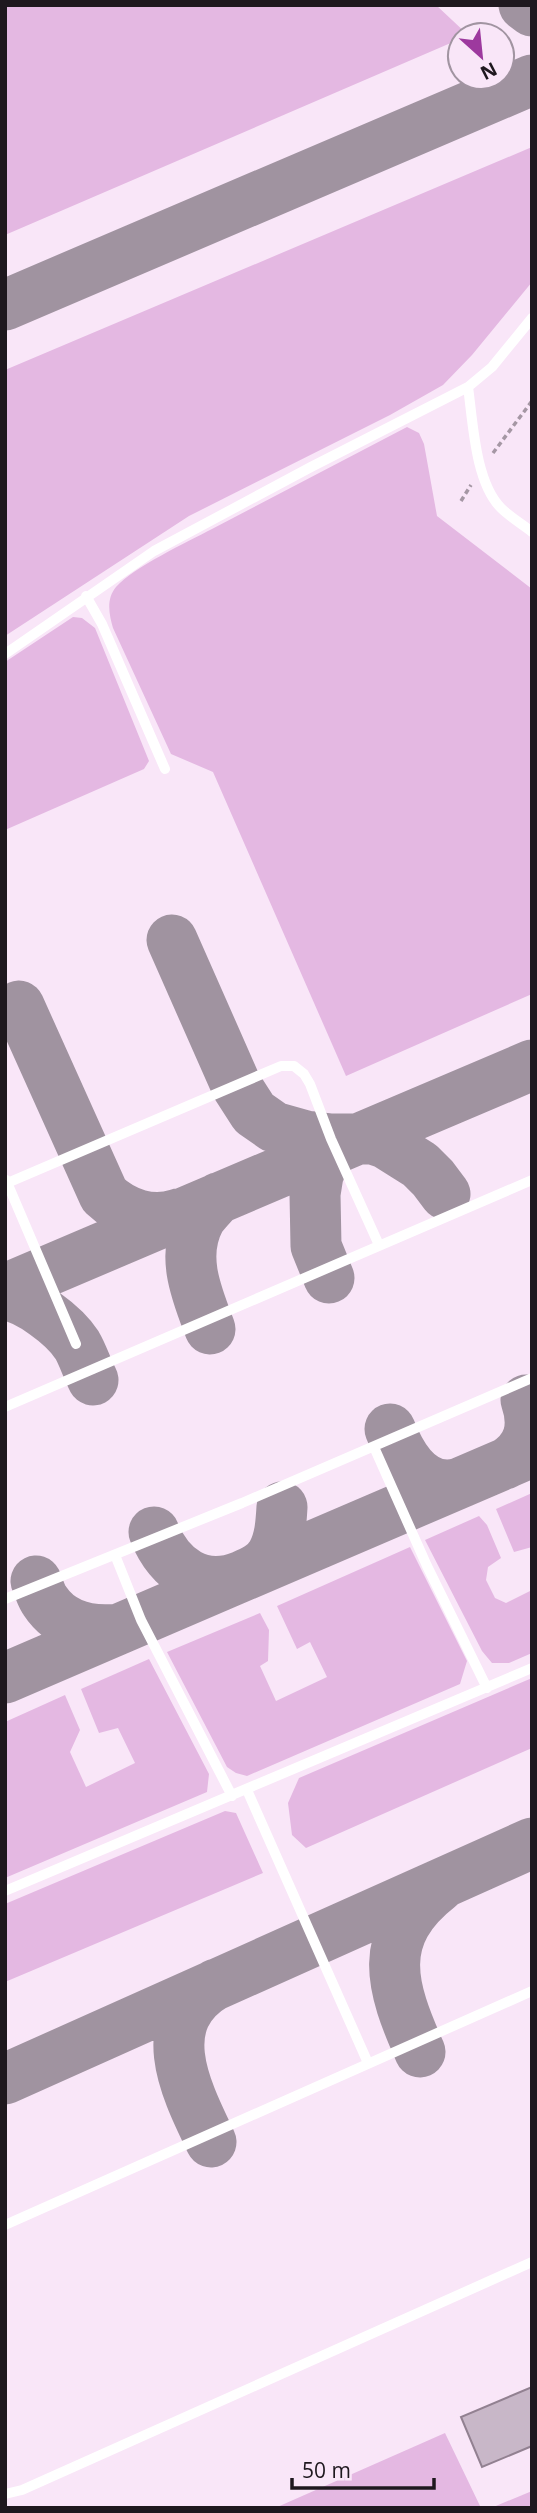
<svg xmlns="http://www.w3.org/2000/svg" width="537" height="2513" font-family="'Open Sans',sans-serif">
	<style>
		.green { fill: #e4b8e2 }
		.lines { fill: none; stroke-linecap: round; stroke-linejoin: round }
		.taxiway { stroke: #a093a0; stroke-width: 51 }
		.building { fill: #c8b7c8; stroke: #928191; stroke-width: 2 }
		.path { stroke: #a597a4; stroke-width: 3.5; stroke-dasharray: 5 3.5; stroke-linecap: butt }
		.service { stroke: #fff; stroke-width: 10 }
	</style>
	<rect width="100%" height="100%" fill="#f9e6f8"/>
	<!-- green -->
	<path class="green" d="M 5,5 L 436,5 L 468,35 L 460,35 L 460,39 L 5,235 Z
		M 532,147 L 532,282 L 472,355 L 443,385 L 390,415 L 189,516 L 5,636 L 5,370 Z
		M 407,427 L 419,433 L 424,444 L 437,516 L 532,589 L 532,994 L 346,1076 L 213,772 L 171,754 L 113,628 C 109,614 106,599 116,587 C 134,567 187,542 212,529 C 277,495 342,461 407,427 Z
		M 73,617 L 82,618 L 95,628 L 149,761 L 144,769 L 5,830 L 5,662 Z
		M 532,1493 L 532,1547 L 514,1552 L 496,1509 Z
		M 479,1516 L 487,1525 L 501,1558 L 488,1567 L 486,1580 L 495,1598 L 506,1603 L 532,1590 L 532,1653 L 509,1663 L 492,1663 L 482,1651 L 425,1540 Z
		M 410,1547 L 467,1661 L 460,1684 L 247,1776 L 236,1773 L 227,1767 L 167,1652 L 260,1613 L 269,1630 L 268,1661 L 260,1666 L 276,1701 L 327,1677 L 310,1642 L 297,1649 L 277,1606 Z
		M 149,1659 L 209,1774 L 207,1792 L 5,1878 L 5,1722 L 65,1695 L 80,1730 L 70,1752 L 86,1787 L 135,1763 L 118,1728 L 99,1733 L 81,1689 Z
		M 532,1678 L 532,1748 L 306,1848 L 292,1835 L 288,1803 L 299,1778 Z
		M 225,1811 L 236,1813 L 263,1873 L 5,1982 L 5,1904 Z
		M 445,2433 L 481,2508 L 275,2508 Z
		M 532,2491 L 532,2508 L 491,2508 Z"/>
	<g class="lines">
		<!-- taxiway -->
		<path class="taxiway" d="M 524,5 L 532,11
			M 5,305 L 532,80
			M 172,940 L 236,1085 L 254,1113 L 274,1127 L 306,1136 L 331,1139 L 373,1139 L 385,1143 L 420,1165 L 433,1178 L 445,1194
			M 19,1006 L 104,1195 C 124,1214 152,1223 178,1214
			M 329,1278 L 316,1246 L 315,1194 L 318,1175 L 323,1163 L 335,1148
			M 5,1289 L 532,1065
			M 5,1295 C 28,1298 64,1325 77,1345 C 83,1355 87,1369 93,1380
			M 210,1329 C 197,1295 180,1256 200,1219 C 205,1212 212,1205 218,1198
			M 390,1429 C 402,1459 423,1495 460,1483
			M 505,1464 C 530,1449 535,1426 526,1400
			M 154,1532 C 169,1569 201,1593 242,1576 C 254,1571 265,1566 272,1554 C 280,1540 281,1524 282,1507
			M 36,1581 C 39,1587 41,1596 45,1601 C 62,1627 91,1632 119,1629
			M 5,1678 L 532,1452
			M 420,2052 C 391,1987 375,1937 439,1887
			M 5,2079 L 532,1843
			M 211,2142 C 186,2090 151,2022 216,1984"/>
	</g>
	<!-- building -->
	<path class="building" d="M 532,2387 L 532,2446 L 482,2467 L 461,2417 Z"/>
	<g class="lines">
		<!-- path -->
		<path class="path" d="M 493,453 L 532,401
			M 461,501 L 471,485"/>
		<!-- service -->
		<path class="service" d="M 468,387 C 473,422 475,482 501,508 C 510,517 522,524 532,532
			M 86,596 L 102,624 L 165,769
			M 5,654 L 154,551 L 311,467 L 468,387 L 492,367 L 532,318
			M 6,1180 L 76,1344
			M 5,1184 L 281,1066 L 294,1066 L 304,1074 L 310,1084 L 331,1139 L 379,1245
			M 5,1407 L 532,1180
			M 374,1447 L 427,1566 L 487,1688
			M 115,1555 L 141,1620 L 232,1796
			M 5,1599 L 242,1503 L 532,1378
			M 247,1790 L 368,2063
			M 5,1891 L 532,1668
			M 5,2225 L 532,1991
			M 5,2494 L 22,2490 L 532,2262"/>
	</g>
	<!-- border -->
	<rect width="537" height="2513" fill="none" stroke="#1e181e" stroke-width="14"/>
	<!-- north arrow -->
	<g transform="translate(481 56) rotate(153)"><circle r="33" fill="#f9e6f8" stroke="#a194a1" stroke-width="2"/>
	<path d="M0-5L12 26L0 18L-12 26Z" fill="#9d399e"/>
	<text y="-10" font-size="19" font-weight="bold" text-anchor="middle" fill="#1e181e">N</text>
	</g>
	<!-- scale -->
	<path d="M292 2478v10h142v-10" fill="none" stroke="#1e181e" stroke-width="3.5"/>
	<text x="302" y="2478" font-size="21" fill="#1e181e" stroke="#f9e6f8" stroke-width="5" paint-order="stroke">50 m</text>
</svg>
